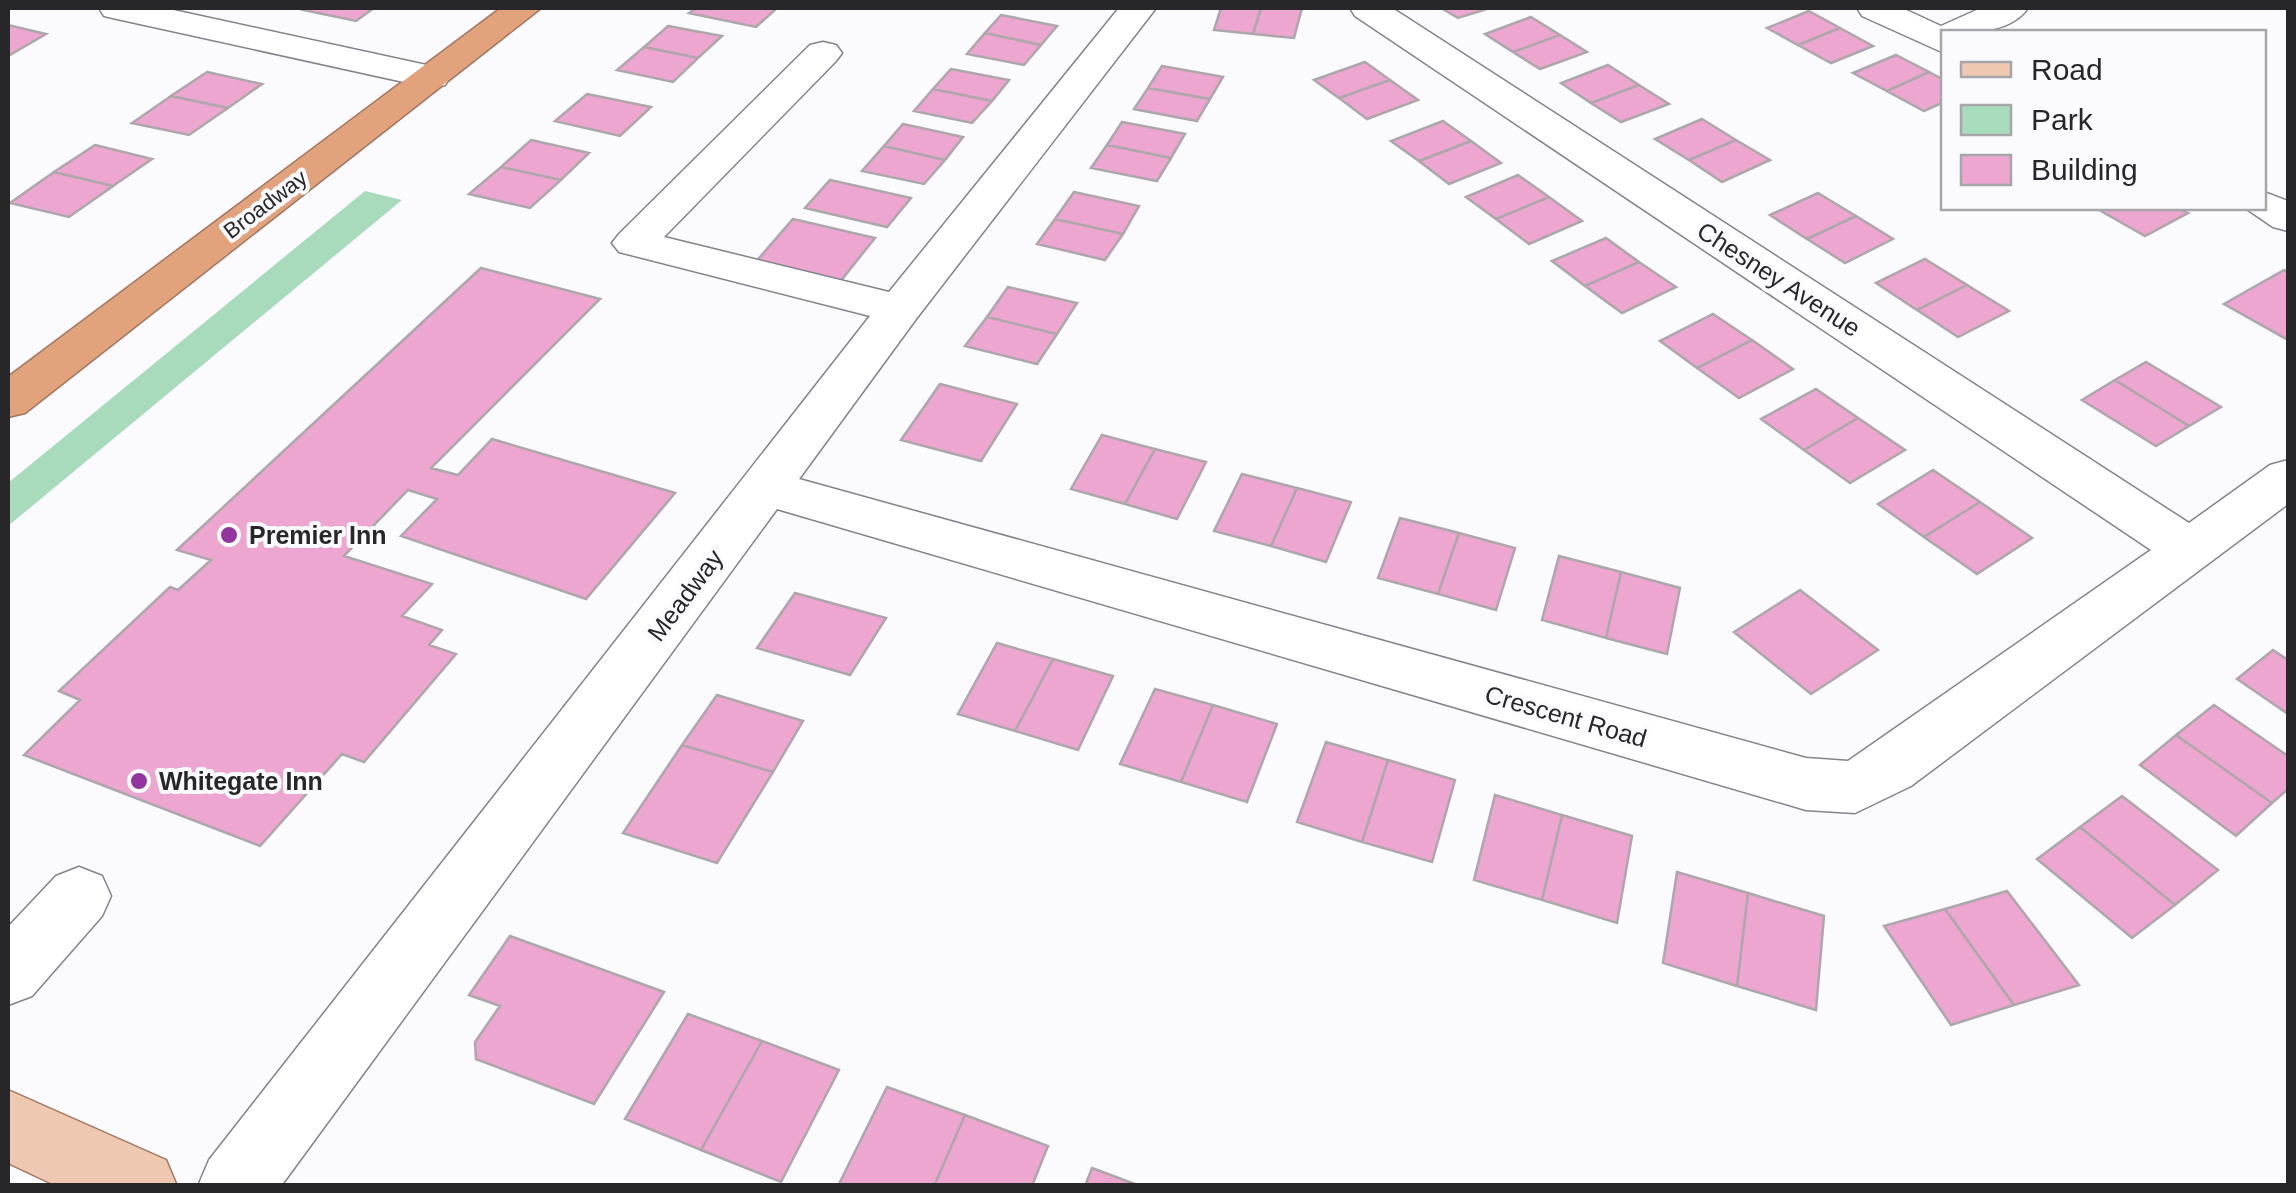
<svg xmlns="http://www.w3.org/2000/svg" width="2296" height="1193" font-family="Arial,sans-serif">
	<style>
		.green { fill: #a8dbbb }
		.building { fill: #eca6cf; stroke: #ada6aa; stroke-width: 2.5 }
		.lines { fill: none; stroke-linecap: round; stroke-linejoin: round }
		.minor-casing { stroke: #83848a; stroke-width: 3 }
		.major-casing { stroke: #a1785f; stroke-width: 3 }
		.highway-casing { stroke: #a1785f; stroke-width: 3 }
		.minor { fill: #fff; fill-rule: evenodd }
		.major { fill: #eec8b0; fill-rule: evenodd }
		.highway { fill: #e2a37c; fill-rule: evenodd }
		.poi-dot { fill: #92359f; stroke: #fafaff; stroke-width: 4 }
		.labels { text-anchor: middle; stroke-width: 8; stroke-linejoin: round; paint-order: stroke }
		.far-street-label { font-size: 22px; fill: #27272a; stroke: #fafaff }
		.street-label { font-size: 25px; fill: #27272a; stroke: #fafaff }
		.poi-label { font-size: 25px; font-weight: bold; fill: #27272a; stroke: #fafaff; text-anchor: start }
	</style>
	<rect width="100%" height="100%" fill="#fafaff"/>
	<!-- green -->
	<path class="green" d="M 365,191 L 402,200 L 8,526 L 8,483 Z"/>
	<!-- building -->
	<path class="building" d="M 306,8 L 374,8 L 356,21 L 303,10 Z
		M 696,8 L 777,8 L 756,27 L 689,13 Z
		M 1221,8 L 1261,8 L 1253,34 L 1214,30 Z
		M 1261,8 L 1302,8 L 1294,38 L 1253,34 Z
		M 1441,8 L 1490,8 L 1458,18 Z
		M 1809,11 L 1840,28 L 1798,45 L 1767,28 Z
		M 1001,15 L 1057,26 L 1041,45 L 985,33 Z
		M 1531,17 L 1560,35 L 1513,52 L 1485,34 Z
		M 8,25 L 46,34 L 8,56 Z
		M 668,26 L 722,36 L 698,58 L 644,47 Z
		M 1840,28 L 1873,46 L 1831,63 L 1798,45 Z
		M 985,33 L 1041,45 L 1024,65 L 967,54 Z
		M 1560,35 L 1587,52 L 1540,69 L 1513,52 Z
		M 644,47 L 698,58 L 673,82 L 617,70 Z
		M 1896,55 L 1929,72 L 1887,91 L 1853,73 Z
		M 1365,62 L 1390,80 L 1339,98 L 1314,80 Z
		M 1608,65 L 1639,85 L 1591,103 L 1561,83 Z
		M 1162,66 L 1223,77 L 1210,99 L 1148,88 Z
		M 951,69 L 1009,80 L 992,101 L 933,89 Z
		M 207,72 L 262,84 L 228,108 L 171,96 Z
		M 1929,72 L 1944,80 L 1944,102 L 1924,111 L 1887,91 Z
		M 1390,80 L 1418,100 L 1367,119 L 1339,98 Z
		M 1639,85 L 1669,104 L 1621,122 L 1591,103 Z
		M 1148,88 L 1210,99 L 1197,121 L 1134,109 Z
		M 933,89 L 992,101 L 972,123 L 914,111 Z
		M 587,94 L 651,107 L 620,136 L 555,121 Z
		M 171,96 L 228,108 L 189,135 L 132,123 Z
		M 1702,119 L 1736,140 L 1689,160 L 1655,139 Z
		M 1443,121 L 1471,141 L 1419,161 L 1391,141 Z
		M 1122,122 L 1185,134 L 1171,158 L 1107,145 Z
		M 903,124 L 963,137 L 945,160 L 884,146 Z
		M 531,140 L 589,153 L 561,180 L 501,167 Z
		M 1736,140 L 1770,160 L 1722,182 L 1689,160 Z
		M 1471,141 L 1501,163 L 1449,184 L 1419,161 Z
		M 95,145 L 152,159 L 113,186 L 54,172 Z
		M 1107,145 L 1171,158 L 1157,181 L 1091,168 Z
		M 884,146 L 945,160 L 924,184 L 862,171 Z
		M 501,167 L 561,180 L 530,208 L 469,194 Z
		M 54,172 L 113,186 L 69,217 L 10,203 Z
		M 1518,175 L 1549,197 L 1496,219 L 1466,197 Z
		M 830,180 L 911,198 L 887,227 L 805,208 Z
		M 1074,192 L 1139,206 L 1123,234 L 1055,219 Z
		M 1818,193 L 1856,216 L 1807,239 L 1770,215 Z
		M 1549,197 L 1582,221 L 1529,244 L 1496,219 Z
		M 2109,208 L 2177,208 L 2188,213 L 2145,236 L 2101,211 Z
		M 1856,216 L 1893,239 L 1845,263 L 1807,239 Z
		M 793,219 L 875,238 L 839,283 L 754,264 Z
		M 1055,219 L 1123,234 L 1105,260 L 1037,244 Z
		M 1606,238 L 1639,262 L 1585,286 L 1552,261 Z
		M 1925,259 L 1967,285 L 1917,310 L 1876,283 Z
		M 1639,262 L 1676,287 L 1622,313 L 1585,286 Z
		M 481,268 L 600,299 L 431,468 L 458,475 L 492,439 L 675,493 L 586,599 L 401,536 L 437,499 L 408,490 L 344,556 L 432,584 L 402,616 L 442,630 L 429,645 L 456,654 L 364,762 L 342,754 L 260,846 L 24,755 L 80,700 L 59,691 L 170,587 L 178,590 L 211,560 L 177,550 Z
		M 2284,270 L 2288,273 L 2288,340 L 2224,304 Z
		M 1967,285 L 2009,311 L 1958,337 L 1917,310 Z
		M 1008,287 L 1077,303 L 1057,334 L 987,317 Z
		M 1713,314 L 1752,340 L 1697,368 L 1660,341 Z
		M 987,317 L 1057,334 L 1037,364 L 965,346 Z
		M 1752,340 L 1793,369 L 1739,398 L 1697,368 Z
		M 2146,362 L 2221,407 L 2189,426 L 2115,380 Z
		M 2115,380 L 2189,426 L 2156,446 L 2082,400 Z
		M 940,384 L 1017,404 L 981,461 L 901,440 Z
		M 1816,389 L 1858,418 L 1804,450 L 1761,419 Z
		M 1858,418 L 1905,450 L 1850,483 L 1804,450 Z
		M 1102,435 L 1155,449 L 1125,504 L 1071,489 Z
		M 1155,449 L 1206,462 L 1177,519 L 1125,504 Z
		M 1933,470 L 1980,502 L 1924,537 L 1878,504 Z
		M 1242,474 L 1297,488 L 1271,546 L 1214,531 Z
		M 1297,488 L 1351,502 L 1326,562 L 1271,546 Z
		M 1980,502 L 2032,538 L 1977,574 L 1924,537 Z
		M 1400,518 L 1459,533 L 1438,594 L 1378,578 Z
		M 1459,533 L 1515,548 L 1496,610 L 1438,594 Z
		M 1559,556 L 1621,572 L 1606,638 L 1542,620 Z
		M 1621,572 L 1680,588 L 1667,654 L 1606,638 Z
		M 1800,590 L 1878,650 L 1811,694 L 1734,632 Z
		M 795,593 L 886,618 L 850,675 L 757,648 Z
		M 997,643 L 1053,659 L 1015,731 L 958,714 Z
		M 2273,650 L 2288,660 L 2288,714 L 2237,679 Z
		M 1053,659 L 1113,676 L 1078,750 L 1015,731 Z
		M 1155,689 L 1213,705 L 1181,782 L 1120,764 Z
		M 717,695 L 803,721 L 773,772 L 682,745 Z
		M 1213,705 L 1277,724 L 1247,802 L 1181,782 Z
		M 2214,705 L 2288,756 L 2288,789 L 2272,803 L 2176,735 Z
		M 2176,735 L 2272,803 L 2236,836 L 2140,765 Z
		M 1326,742 L 1388,760 L 1362,842 L 1297,822 Z
		M 682,745 L 773,772 L 717,863 L 623,833 Z
		M 1388,760 L 1455,780 L 1432,862 L 1362,842 Z
		M 1495,795 L 1562,815 L 1542,900 L 1474,880 Z
		M 2122,796 L 2218,870 L 2175,905 L 2080,827 Z
		M 1562,815 L 1632,836 L 1617,923 L 1542,900 Z
		M 2080,827 L 2175,905 L 2132,938 L 2037,859 Z
		M 1677,872 L 1748,893 L 1737,986 L 1663,963 Z
		M 2007,891 L 2079,985 L 2014,1005 L 1945,909 Z
		M 1748,893 L 1824,916 L 1816,1010 L 1737,986 Z
		M 1945,909 L 2014,1005 L 1951,1025 L 1884,926 Z
		M 510,936 L 664,992 L 594,1104 L 476,1059 L 475,1042 L 500,1006 L 469,995 Z
		M 688,1014 L 762,1041 L 701,1150 L 625,1119 Z
		M 762,1041 L 839,1070 L 781,1182 L 701,1150 Z
		M 887,1087 L 965,1115 L 934,1186 L 838,1186 Z
		M 965,1115 L 1048,1146 L 1032,1186 L 934,1186 Z
		M 1092,1168 L 1140,1186 L 1085,1186 Z"/>
	<g class="lines">
		<!-- minor casing -->
		<g class="minor-casing">
			<path id="minor" d="M 99,8 L 164,8 L 431,66 L 445,69 L 450,77 L 445,85 L 431,88 L 117,19 L 104,16 Z
				M 1119,8 L 1156,8 L 916,319 L 799,479 L 1806,758 L 1848,761 L 2151,550 L 1355,16 L 1350,8 L 1392,8 L 2189,523 L 2270,465 L 2288,460 L 2288,504 L 1911,786 L 1855,813 L 1806,810 L 777,509 L 281,1186 L 198,1186 L 209,1160 L 870,316 L 619,252 L 612,243 L 619,234 L 810,45 L 823,42 L 836,45 L 842,53 L 836,61 L 664,237 L 889,292 Z
				M 1857,8 L 1902,8 L 1941,26 L 1981,8 L 2028,8 C 2010,34 1972,32 1944,32 L 1944,53 L 1862,16 Z
				M 2264,192 L 2288,201 L 2288,231 L 2273,227 L 2245,208 L 2264,208 Z
				M 79,867 L 102,876 L 111,896 L 102,916 L 32,996 L 8,1005 L 8,927 L 56,876 Z"/>
		</g>
		<!-- major casing -->
		<g class="major-casing">
			<path id="major" d="M 8,1090 L 166,1160 L 177,1186 L 57,1186 L 8,1163 Z"/>
		</g>
		<!-- highway casing -->
		<g class="highway-casing">
			<path id="highway" d="M 501,8 L 541,8 L 25,413 L 8,417 L 8,377 Z"/>
		</g>
		<!-- minor -->
		<use href="#minor" class="minor"/>
		<!-- major -->
		<use href="#major" class="major"/>
		<!-- highway -->
		<use href="#highway" class="highway"/>
	</g>
	<!-- markers -->
	<g class="poi-dot">
		<circle cx="229" cy="535" r="10"/>
		<circle cx="139" cy="781" r="10"/>
	</g>
	<g class="labels">
		<!-- far-street labels -->
		<g class="far-street-label">
			<text transform="translate(265 204) rotate(-37)" y="8">Broadway</text>
		</g>
		<!-- street labels -->
		<g class="street-label">
			<text transform="translate(1779 279) rotate(33)" y="9">Chesney Avenue</text>
			<text transform="translate(685 595) rotate(-53)" y="9">Meadway</text>
			<text transform="translate(1566 716) rotate(16)" y="9">Crescent Road</text>
		</g>
		<!-- poi labels -->
		<g class="poi-label">
			<text x="249" y="544">Premier Inn</text>
			<text x="159" y="790">Whitegate Inn</text>
		</g>
	</g>
	<!-- border -->
	<rect width="2296" height="1193" fill="none" stroke="#27272a" stroke-width="20"/>
	<!-- legend -->
	<rect x="1941" y="30" width="325" height="180" fill="#fafaff" stroke="#a6a6aa" stroke-width="2.5"/>
	<rect x="1961" y="62" width="50" height="15" fill="#eec8b0" stroke="#a6a6aa" stroke-width="2.5"/>
	<text x="2031" y="80" font-size="30" fill="#27272a">Road</text>
	<rect x="1961" y="105" width="50" height="30" fill="#a8dbbb" stroke="#a6a6aa" stroke-width="2.5"/>
	<text x="2031" y="130" font-size="30" fill="#27272a">Park</text>
	<rect x="1961" y="155" width="50" height="30" fill="#eca6cf" stroke="#a6a6aa" stroke-width="2.5"/>
	<text x="2031" y="180" font-size="30" fill="#27272a">Building</text>
</svg>
